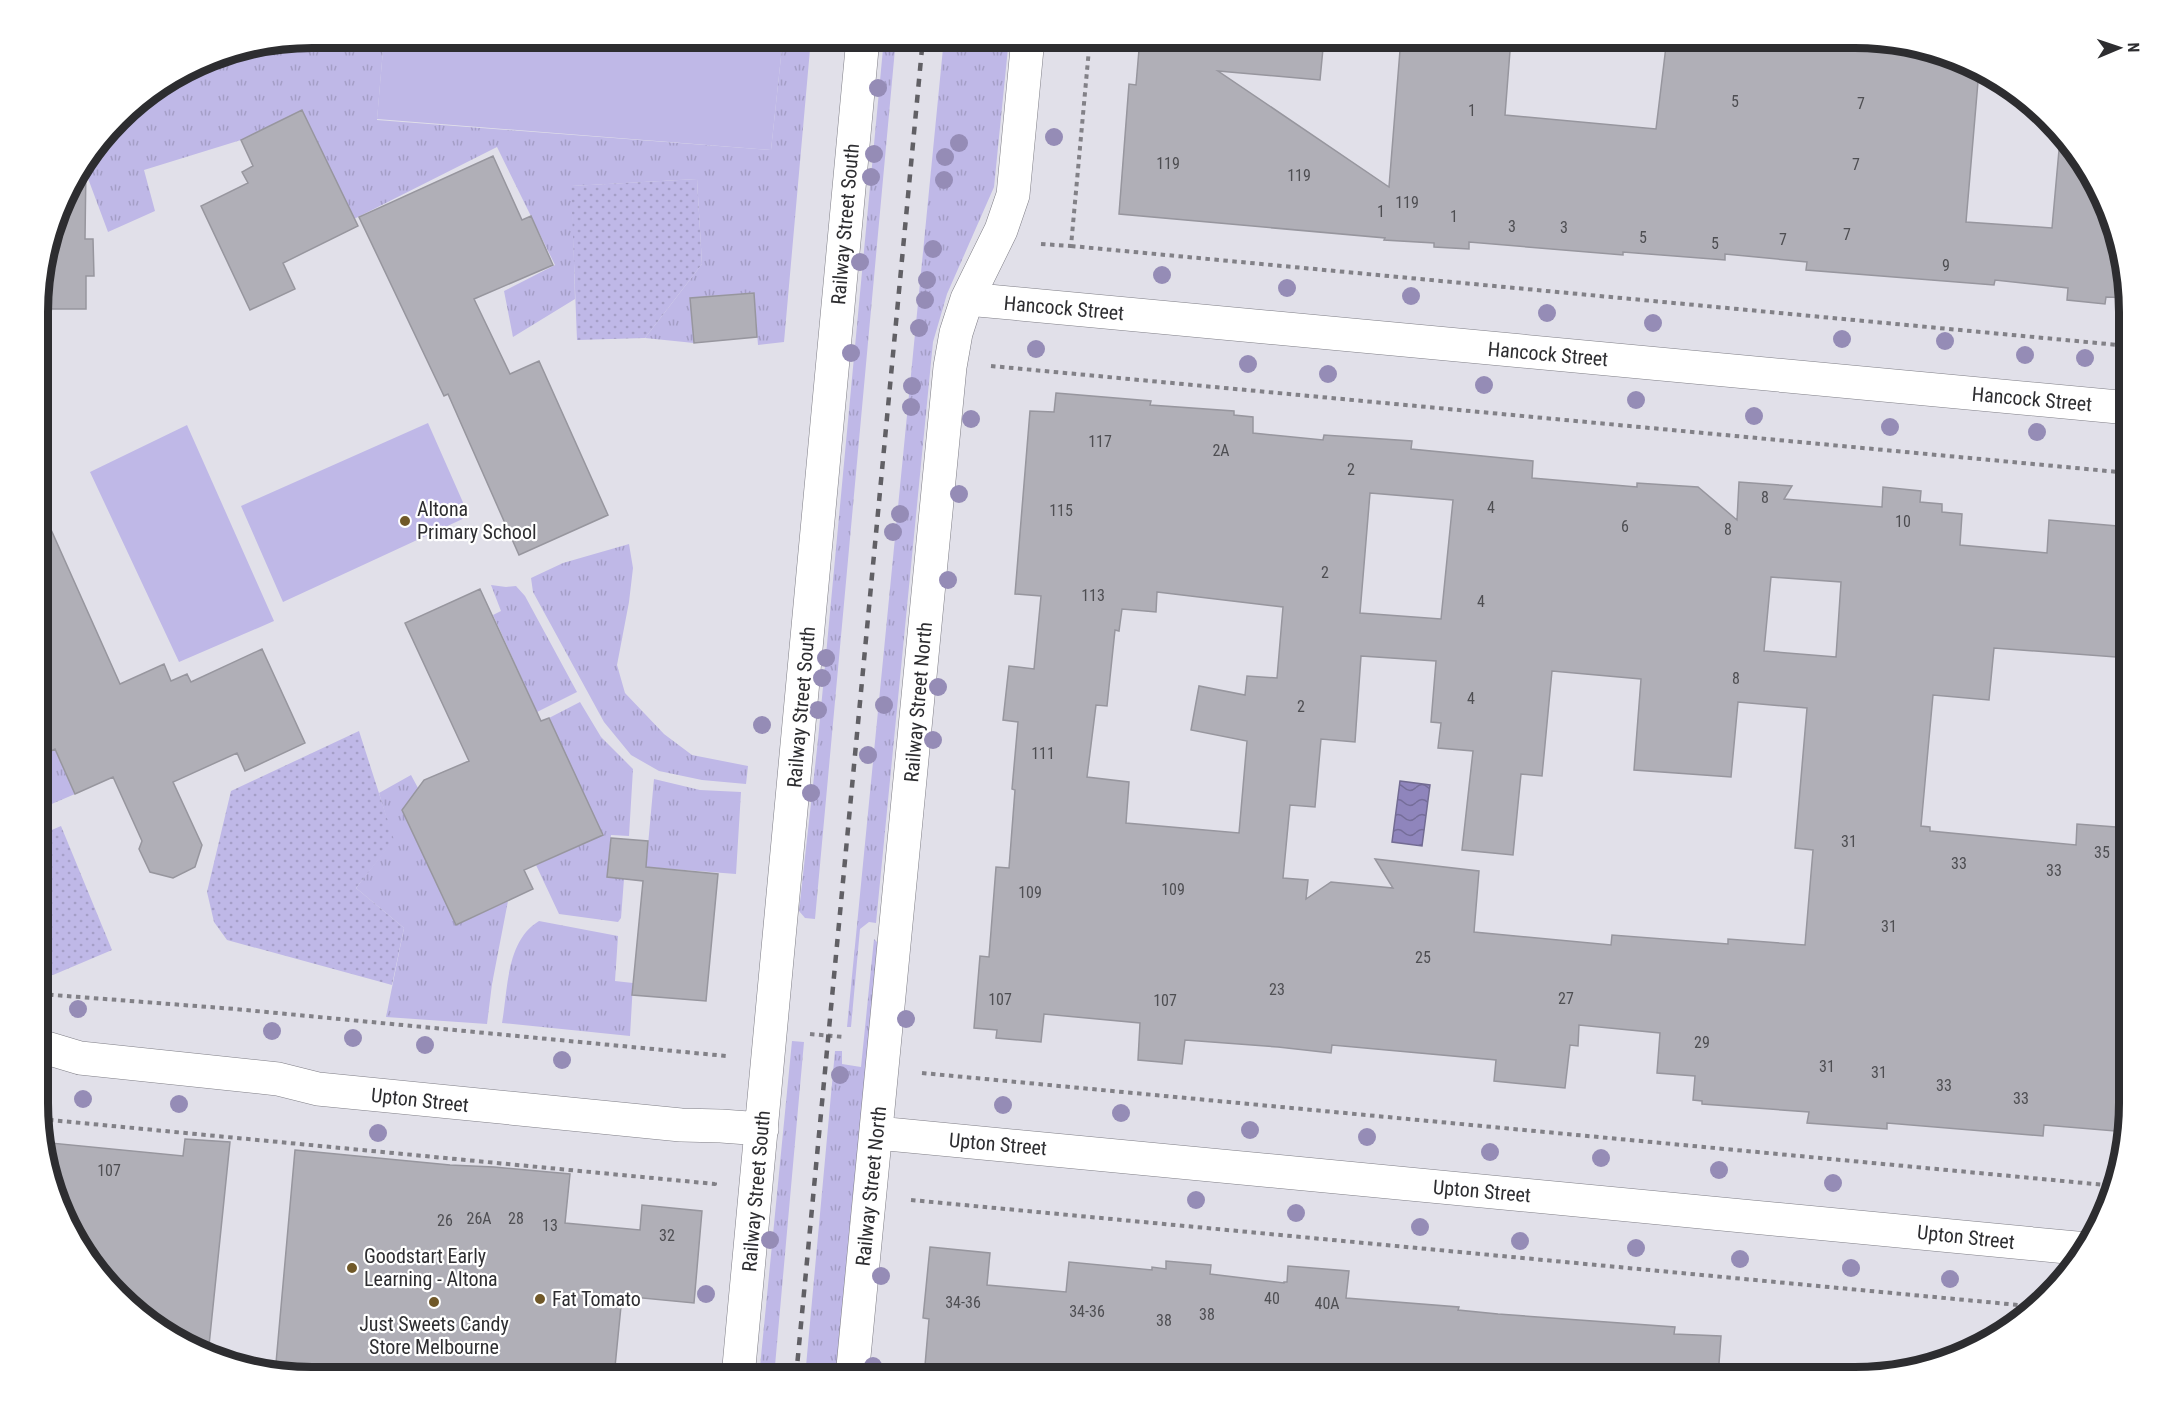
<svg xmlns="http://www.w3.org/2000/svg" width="2167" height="1415" font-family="'Roboto Condensed',sans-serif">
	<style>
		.grass { fill: url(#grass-tufts) }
		.park { fill: url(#park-dots) }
		.pitch { fill: #bfb8e7 }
		.water { fill: url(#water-waves); stroke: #726b92; stroke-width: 1.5 }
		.building { fill: #b0afb7; stroke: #97969e; stroke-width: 1.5; fill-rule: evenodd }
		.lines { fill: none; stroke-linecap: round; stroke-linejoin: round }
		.minor-casing { stroke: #7f7e86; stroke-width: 34 }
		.path { stroke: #828187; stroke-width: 4; stroke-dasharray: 4.5 4.5; stroke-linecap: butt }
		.minor { stroke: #fff; stroke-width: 33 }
		.rail { stroke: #616065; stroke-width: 4.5; stroke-dasharray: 8 8; stroke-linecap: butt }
		.tree { fill: #958cb6 }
		.poi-dot { fill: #705828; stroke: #fff; stroke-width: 2 }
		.labels { text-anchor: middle; stroke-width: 4.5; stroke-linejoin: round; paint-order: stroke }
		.number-label { font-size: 16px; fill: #4e4e52 }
		.street-label { font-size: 20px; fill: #2d2d30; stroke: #fff }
		.poi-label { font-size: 20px; fill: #2d2d30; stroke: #fff; text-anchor: start }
		.rim { fill: none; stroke: #2d2d30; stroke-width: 8 }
	</style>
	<defs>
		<pattern id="grass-tufts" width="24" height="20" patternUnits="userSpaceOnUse" patternTransform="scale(1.5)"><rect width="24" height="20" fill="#bfb8e7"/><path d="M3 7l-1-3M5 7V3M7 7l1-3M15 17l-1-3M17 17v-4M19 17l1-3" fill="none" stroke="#a49ec6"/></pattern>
		<pattern id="park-dots" width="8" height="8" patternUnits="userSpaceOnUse" patternTransform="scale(1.5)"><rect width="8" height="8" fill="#bfb8e7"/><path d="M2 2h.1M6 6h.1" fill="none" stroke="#a49ec6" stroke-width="1.8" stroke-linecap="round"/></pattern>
		<pattern id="water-waves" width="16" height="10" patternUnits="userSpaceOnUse" patternTransform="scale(1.5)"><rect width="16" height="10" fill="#8f85bc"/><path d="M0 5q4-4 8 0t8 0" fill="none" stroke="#756d99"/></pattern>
	</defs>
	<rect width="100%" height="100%" fill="#e1e0e9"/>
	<!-- grass -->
	<path class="grass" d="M 312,38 L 384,38 L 377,120 L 771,150 L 783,38 L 811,38 L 784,342 L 758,345 L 754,293 L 690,298 L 694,343 L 645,338 L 702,264 L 697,179 L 572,186 L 575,299 L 513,337 L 504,291 L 555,265 L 497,147 L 354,219 L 302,110 L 241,140 L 144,170 L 155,211 L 108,232 L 86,173 L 79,173 L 131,106 L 207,58 Z
		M 884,38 L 896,38 L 815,919 L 805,918 L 799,911 L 818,740 Z
		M 944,38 L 1009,38 L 994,187 L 947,294 L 933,342 L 876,923 L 869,922 L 860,929 L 851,1027 L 847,1027 Z
		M 629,544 L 633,568 L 629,602 L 617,665 L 625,693 L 664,734 L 692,755 L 748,766 L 746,784 L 702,780 L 659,771 L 631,755 L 604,722 L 533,592 L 531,578 L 563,563 Z
		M 491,585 L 506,587 L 516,586 L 525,596 L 577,692 L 499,731 L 494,721 L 533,703 L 493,615 L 501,611 Z
		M 580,702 L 601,737 L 633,769 L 629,836 L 611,835 L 607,876 L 624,879 L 621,918 L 618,922 L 559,914 L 536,865 L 602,835 L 549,718 Z
		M 40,732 L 48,752 L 55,749 L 75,794 L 40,809 Z
		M 411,775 L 418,788 L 403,812 L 456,925 L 508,901 L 492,984 L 487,1024 L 386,1017 L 404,928 L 356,888 L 393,840 L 379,793 Z
		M 654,779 L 700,790 L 741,792 L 736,874 L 646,867 Z
		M 539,921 L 618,936 L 615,981 L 633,983 L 630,1036 L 502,1023 C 508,989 506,941 539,921 Z
		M 874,939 L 879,944 L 837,1377 L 805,1377 L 835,1051 L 842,1051 L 842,1064 L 861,1067 Z
		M 792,1041 L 804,1042 L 774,1377 L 759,1377 Z"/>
	<!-- park -->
	<path class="park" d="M 697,179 L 702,264 L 645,338 L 577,340 L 571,186 Z
		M 359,731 L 394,840 L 356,888 L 404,928 L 392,985 L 227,940 L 214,922 L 207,892 L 231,791 Z
		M 61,826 L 112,950 L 53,975 L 40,972 L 40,835 Z"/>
	<!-- pitch -->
	<path class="pitch" d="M 384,38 L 783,38 L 771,150 L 377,119 Z
		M 428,423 L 469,516 L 283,602 L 241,506 Z
		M 187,425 L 274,621 L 179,662 L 90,472 Z"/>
	<!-- water -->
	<path class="water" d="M 1400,781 L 1430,785 L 1422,846 L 1392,842 Z"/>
	<!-- building -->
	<path class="building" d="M 1140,38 L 1324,38 L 1320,80 L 1218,71 L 1389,187 L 1401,38 L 1489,38 L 1488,49 L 1510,51 L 1505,115 L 1656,129 L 1667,38 L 1856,38 L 1943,52 L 1979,70 L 1966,222 L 2052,228 L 2060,139 L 2093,175 L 2129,298 L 2106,297 L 2105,304 L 2067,300 L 2068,288 L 1995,280 L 1994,285 L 1806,270 L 1807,262 L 1725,254 L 1725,260 L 1623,252 L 1623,255 L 1469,242 L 1469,249 L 1434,247 L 1434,243 L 1384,240 L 1385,238 L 1119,214 L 1129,84 L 1136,85 Z
		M 302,110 L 358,226 L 283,263 L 295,289 L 250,310 L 201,206 L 248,183 L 242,172 L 253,166 L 241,140 Z
		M 493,156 L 522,220 L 531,216 L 553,265 L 474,299 L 510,374 L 539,361 L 608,515 L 519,555 L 448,394 L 444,396 L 359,217 Z
		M 86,164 L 85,239 L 93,239 L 94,276 L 86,276 L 86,309 L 40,309 L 40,276 L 66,190 Z
		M 754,293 L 757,337 L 694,343 L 690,298 Z
		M 1056,393 L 1151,401 L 1150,405 L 1234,411 L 1234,415 L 1253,417 L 1253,433 L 1323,440 L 1324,435 L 1412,441 L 1411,449 L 1533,461 L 1532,478 L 1637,487 L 1637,483 L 1698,487 L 1737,520 L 1739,482 L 1792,486 L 1784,499 L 1882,507 L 1883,487 L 1921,491 L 1920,502 L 1942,504 L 1942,512 L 1962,514 L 1960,545 L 2047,553 L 2049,520 L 2129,527 L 2129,658 L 1994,648 L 1989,700 L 1933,695 L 1921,826 L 1930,827 L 1930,831 L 2076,845 L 2077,824 L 2129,828 L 2129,1121 L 2127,1132 L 2044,1125 L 2043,1136 L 1887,1123 L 1887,1129 L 1807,1123 L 1809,1112 L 1702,1104 L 1702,1101 L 1693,1100 L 1695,1076 L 1657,1073 L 1660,1033 L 1579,1025 L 1578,1046 L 1570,1045 L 1565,1088 L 1494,1081 L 1496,1060 L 1332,1045 L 1331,1053 L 1278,1047 L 1185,1040 L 1182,1064 L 1138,1060 L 1140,1023 L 1044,1014 L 1041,1042 L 996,1038 L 997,1030 L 974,1028 L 980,956 L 989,957 L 996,867 L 1009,868 L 1015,790 L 1012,789 L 1018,722 L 1003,720 L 1009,666 L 1034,669 L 1041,596 L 1015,594 L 1030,411 L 1054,412 ZM 1370,493 L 1453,500 L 1441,619 L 1360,613 ZM 1771,577 L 1841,582 L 1836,657 L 1764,651 ZM 1157,592 L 1283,607 L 1277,678 L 1247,676 L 1245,695 L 1199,686 L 1191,730 L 1247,741 L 1239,833 L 1126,823 L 1129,782 L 1087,777 L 1096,705 L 1107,706 L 1115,630 L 1119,631 L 1122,609 L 1156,612 ZM 1361,656 L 1436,661 L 1431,722 L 1441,723 L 1438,748 L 1473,751 L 1462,850 L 1513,855 L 1521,774 L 1542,776 L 1552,671 L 1641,679 L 1634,770 L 1731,777 L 1738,702 L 1807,708 L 1795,848 L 1813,850 L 1805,945 L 1728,939 L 1728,944 L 1612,935 L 1611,945 L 1474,932 L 1479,871 L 1375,859 L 1393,888 L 1331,882 L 1306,899 L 1308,880 L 1283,878 L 1290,805 L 1315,807 L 1321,739 L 1355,742 Z
		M 40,505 L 120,684 L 164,664 L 171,681 L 187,674 L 191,682 L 262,649 L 305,743 L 245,771 L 237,753 L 173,782 L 202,845 L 195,867 L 173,878 L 150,872 L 139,849 L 142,841 L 113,777 L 75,794 L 55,749 L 49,752 L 40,732 Z
		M 480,589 L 541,721 L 549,718 L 603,835 L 524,870 L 533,889 L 456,925 L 402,810 L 424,780 L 469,761 L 405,623 Z
		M 611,838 L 648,841 L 646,867 L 718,874 L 706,1001 L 632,995 L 643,881 L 607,877 Z
		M 185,1139 L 230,1142 L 208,1355 L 159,1331 L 74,1241 L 41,1142 L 183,1156 Z
		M 295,1150 L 450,1165 L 494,1167 L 570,1174 L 565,1223 L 640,1230 L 642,1205 L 702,1211 L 694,1303 L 622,1296 L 614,1377 L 452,1377 L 276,1363 Z
		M 930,1247 L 990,1253 L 987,1285 L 1066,1292 L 1069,1262 L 1152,1270 L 1152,1267 L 1166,1269 L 1166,1261 L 1211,1265 L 1210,1274 L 1284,1283 L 1284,1282 L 1287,1282 L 1288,1266 L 1349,1271 L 1346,1298 L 1459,1307 L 1458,1310 L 1498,1314 L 1675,1327 L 1674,1334 L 1721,1336 L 1718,1377 L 924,1377 L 929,1319 L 923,1318 Z"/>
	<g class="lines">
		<!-- minor casing -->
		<g class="minor-casing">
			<path id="minor" d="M 967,299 L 2129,408
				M 40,1046 L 80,1058 L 278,1079 L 318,1089 L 681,1125 L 721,1126 L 762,1129
				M 877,1133 L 2087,1249
				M 738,1377 L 863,38
				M 852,1377 L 950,367 L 956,333 L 967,299 L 1001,230 L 1013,195 L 1028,38"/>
		</g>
		<!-- path -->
		<path class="path" d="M 1041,244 L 1071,246 L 1090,38
			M 1071,246 L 2129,346
			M 991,366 L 2129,473
			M 40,994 L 235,1009 L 726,1056
			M 810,1034 L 844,1037
			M 922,1073 L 2116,1186
			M 40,1119 L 715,1184 L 715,1182
			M 911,1200 L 2029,1306"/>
		<!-- minor -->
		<use href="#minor" class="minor"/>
		<!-- rail -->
		<path class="rail" d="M 796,1377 L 923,38"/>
	</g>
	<!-- trees -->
	<g class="tree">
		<circle cx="878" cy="88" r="9"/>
		<circle cx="1054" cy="137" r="9"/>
		<circle cx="959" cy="143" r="9"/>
		<circle cx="874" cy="154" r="9"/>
		<circle cx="945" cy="157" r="9"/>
		<circle cx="871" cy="177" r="9"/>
		<circle cx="944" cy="180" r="9"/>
		<circle cx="933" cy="249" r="9"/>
		<circle cx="860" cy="262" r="9"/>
		<circle cx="1162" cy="275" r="9"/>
		<circle cx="927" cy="280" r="9"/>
		<circle cx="1287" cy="288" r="9"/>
		<circle cx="1411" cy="296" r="9"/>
		<circle cx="925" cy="300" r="9"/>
		<circle cx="1547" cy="313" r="9"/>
		<circle cx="1653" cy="323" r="9"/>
		<circle cx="919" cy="328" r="9"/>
		<circle cx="1842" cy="339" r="9"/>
		<circle cx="1945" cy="341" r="9"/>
		<circle cx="1036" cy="349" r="9"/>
		<circle cx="851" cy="353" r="9"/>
		<circle cx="2025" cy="355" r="9"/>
		<circle cx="2085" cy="358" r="9"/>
		<circle cx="1248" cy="364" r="9"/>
		<circle cx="1328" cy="374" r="9"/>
		<circle cx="1484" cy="385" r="9"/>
		<circle cx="912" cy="386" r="9"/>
		<circle cx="1636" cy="400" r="9"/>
		<circle cx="911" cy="407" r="9"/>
		<circle cx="1754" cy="416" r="9"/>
		<circle cx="971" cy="419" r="9"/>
		<circle cx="1890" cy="427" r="9"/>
		<circle cx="2037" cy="432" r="9"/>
		<circle cx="959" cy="494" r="9"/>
		<circle cx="900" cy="514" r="9"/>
		<circle cx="893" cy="532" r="9"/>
		<circle cx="948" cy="580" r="9"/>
		<circle cx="826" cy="658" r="9"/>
		<circle cx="822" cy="678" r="9"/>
		<circle cx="938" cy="687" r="9"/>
		<circle cx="884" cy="705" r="9"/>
		<circle cx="818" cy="710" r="9"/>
		<circle cx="762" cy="725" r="9"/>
		<circle cx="933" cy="740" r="9"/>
		<circle cx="868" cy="755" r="9"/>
		<circle cx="811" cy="793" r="9"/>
		<circle cx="78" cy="1009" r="9"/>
		<circle cx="906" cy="1019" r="9"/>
		<circle cx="272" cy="1031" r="9"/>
		<circle cx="353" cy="1038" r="9"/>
		<circle cx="425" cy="1045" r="9"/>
		<circle cx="562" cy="1060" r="9"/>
		<circle cx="840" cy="1075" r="9"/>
		<circle cx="83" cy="1099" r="9"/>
		<circle cx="179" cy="1104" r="9"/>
		<circle cx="1003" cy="1105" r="9"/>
		<circle cx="1121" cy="1113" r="9"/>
		<circle cx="1250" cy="1130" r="9"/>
		<circle cx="378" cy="1133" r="9"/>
		<circle cx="1367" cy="1137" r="9"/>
		<circle cx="1490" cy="1152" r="9"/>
		<circle cx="1601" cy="1158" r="9"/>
		<circle cx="1719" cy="1170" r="9"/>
		<circle cx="1833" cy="1183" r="9"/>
		<circle cx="1196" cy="1200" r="9"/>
		<circle cx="1296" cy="1213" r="9"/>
		<circle cx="1420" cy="1227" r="9"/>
		<circle cx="770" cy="1240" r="9"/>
		<circle cx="1520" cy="1241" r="9"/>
		<circle cx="1636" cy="1248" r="9"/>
		<circle cx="1740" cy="1259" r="9"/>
		<circle cx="1851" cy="1268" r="9"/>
		<circle cx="881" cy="1276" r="9"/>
		<circle cx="1950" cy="1279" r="9"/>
		<circle cx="706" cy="1294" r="9"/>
		<circle cx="873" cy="1366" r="9"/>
	</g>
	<!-- markers -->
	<g class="poi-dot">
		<circle cx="405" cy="521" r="6"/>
		<circle cx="352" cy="1268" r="6"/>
		<circle cx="540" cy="1299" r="6"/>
		<circle cx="434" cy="1302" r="6"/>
	</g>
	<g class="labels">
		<!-- number labels -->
		<g class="number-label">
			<text x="1735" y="107">5</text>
			<text x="1861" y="109">7</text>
			<text x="1472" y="116">1</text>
			<text x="1168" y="169">119</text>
			<text x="1856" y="170">7</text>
			<text x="1299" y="181">119</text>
			<text x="1407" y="208">119</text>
			<text x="1381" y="217">1</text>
			<text x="1454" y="222">1</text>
			<text x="1512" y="232">3</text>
			<text x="1564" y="233">3</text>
			<text x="1847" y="240">7</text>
			<text x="1643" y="243">5</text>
			<text x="1783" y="245">7</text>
			<text x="1715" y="249">5</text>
			<text x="1946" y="271">9</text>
			<text x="1100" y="447">117</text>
			<text x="1221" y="456">2A</text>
			<text x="1351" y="475">2</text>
			<text x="1765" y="503">8</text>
			<text x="1491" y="513">4</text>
			<text x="1061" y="516">115</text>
			<text x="1903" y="527">10</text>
			<text x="1625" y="532">6</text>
			<text x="1728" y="535">8</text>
			<text x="1325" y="578">2</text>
			<text x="1093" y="601">113</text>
			<text x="1481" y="607">4</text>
			<text x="1736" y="684">8</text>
			<text x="1471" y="704">4</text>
			<text x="1301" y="712">2</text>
			<text x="1043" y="759">111</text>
			<text x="1849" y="847">31</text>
			<text x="2102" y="858">35</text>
			<text x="1959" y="869">33</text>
			<text x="2054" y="876">33</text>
			<text x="1173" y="895">109</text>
			<text x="1030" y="898">109</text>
			<text x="1889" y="932">31</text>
			<text x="1423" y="963">25</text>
			<text x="1277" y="995">23</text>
			<text x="1566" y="1004">27</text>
			<text x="1000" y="1005">107</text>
			<text x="1165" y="1006">107</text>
			<text x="1702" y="1048">29</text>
			<text x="1827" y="1072">31</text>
			<text x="1879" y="1078">31</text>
			<text x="1944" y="1091">33</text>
			<text x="2021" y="1104">33</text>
			<text x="109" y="1176">107</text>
			<text x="479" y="1224">26A</text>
			<text x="516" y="1224">28</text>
			<text x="445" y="1226">26</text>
			<text x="550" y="1231">13</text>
			<text x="667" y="1241">32</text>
			<text x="1272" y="1304">40</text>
			<text x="963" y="1308">34-36</text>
			<text x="1327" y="1309">40A</text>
			<text x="1087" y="1317">34-36</text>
			<text x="1207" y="1320">38</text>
			<text x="1164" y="1326">38</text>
		</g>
		<!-- street labels -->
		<g class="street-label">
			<text transform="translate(845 224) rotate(-85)" y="7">Railway Street South</text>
			<text transform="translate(1064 308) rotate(5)" y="7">Hancock Street</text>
			<text transform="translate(1548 354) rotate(5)" y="7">Hancock Street</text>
			<text transform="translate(2032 399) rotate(5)" y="7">Hancock Street</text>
			<text transform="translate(918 702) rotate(-85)" y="7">Railway Street North</text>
			<text transform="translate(801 707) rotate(-85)" y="7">Railway Street South</text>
			<text transform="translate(420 1100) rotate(6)" y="7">Upton Street</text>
			<text transform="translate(998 1144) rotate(5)" y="7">Upton Street</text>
			<text transform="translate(871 1186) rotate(-84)" y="7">Railway Street North</text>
			<text transform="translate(756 1191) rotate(-85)" y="7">Railway Street South</text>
			<text transform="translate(1482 1191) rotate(5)" y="7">Upton Street</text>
			<text transform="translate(1966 1237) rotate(6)" y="7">Upton Street</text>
		</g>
		<!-- poi labels -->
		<g class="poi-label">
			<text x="417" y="516">Altona<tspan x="417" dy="23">Primary School</tspan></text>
			<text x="364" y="1263">Goodstart Early<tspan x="364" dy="23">Learning - Altona</tspan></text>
			<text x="552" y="1306">Fat Tomato</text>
			<text x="434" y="1331" text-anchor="middle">Just Sweets Candy<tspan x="434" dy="23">Store Melbourne</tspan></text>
		</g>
	</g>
	<!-- crop -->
	<path d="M0 0H2167V1415H0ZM312 48H1855A264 264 0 0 1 2119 312V1103A264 264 0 0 1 1855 1367H312A264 264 0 0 1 48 1103V312A264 264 0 0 1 312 48Z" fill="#fff" fill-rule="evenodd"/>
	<path class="rim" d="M312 48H1855A264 264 0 0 1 2119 312V1103A264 264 0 0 1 1855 1367H312A264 264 0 0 1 48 1103V312A264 264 0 0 1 312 48Z"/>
	<!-- north arrow -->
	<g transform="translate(2119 48) rotate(88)" stroke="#ffffff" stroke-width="4.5" paint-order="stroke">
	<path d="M0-4.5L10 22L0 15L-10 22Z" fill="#2d2d30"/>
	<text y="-9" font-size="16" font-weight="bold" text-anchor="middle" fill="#2d2d30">N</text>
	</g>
</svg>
